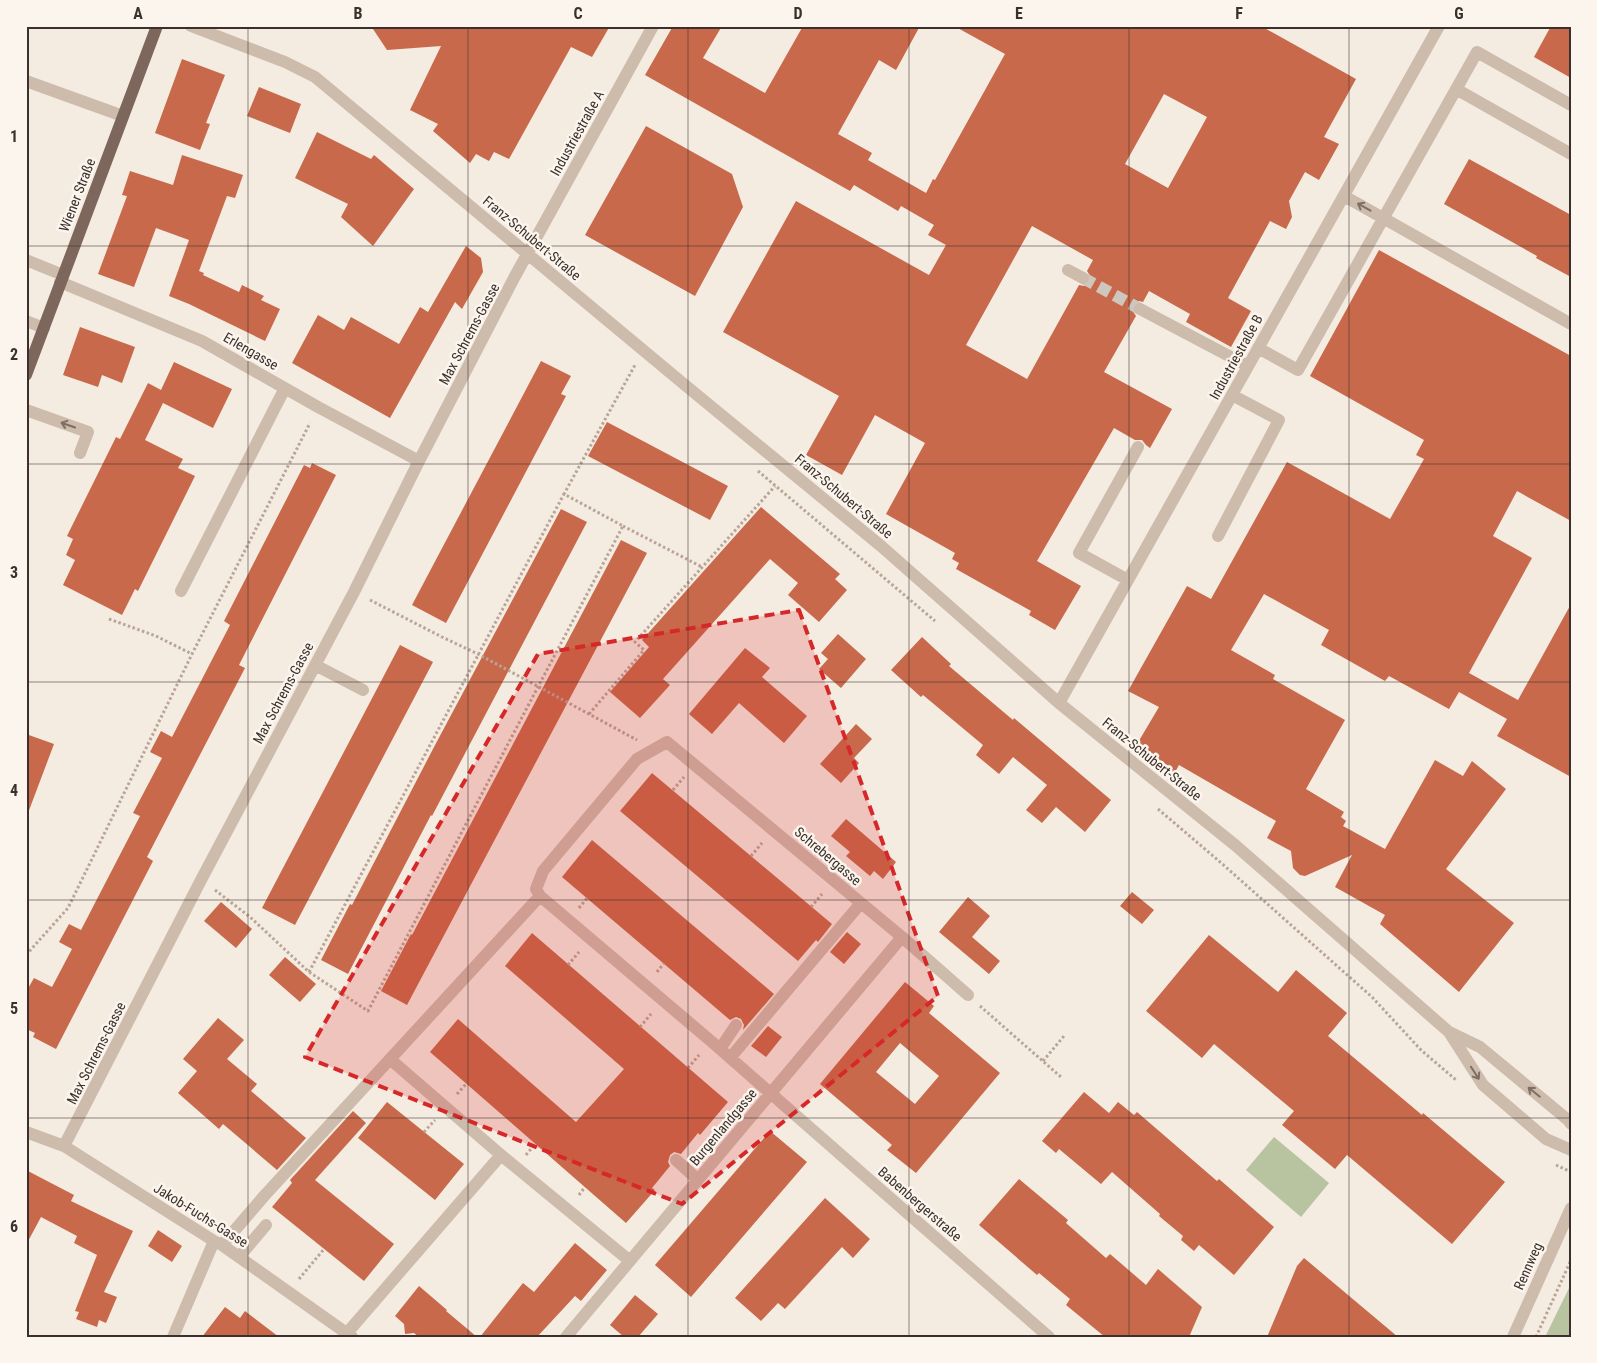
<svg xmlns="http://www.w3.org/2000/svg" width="1597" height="1363" font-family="'Roboto Condensed',sans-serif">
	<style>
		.green { fill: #b8c4a0 }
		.building { fill: #c8694b; fill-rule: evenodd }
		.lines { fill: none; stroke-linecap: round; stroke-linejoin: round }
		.minor-tunnel { stroke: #cfc6bd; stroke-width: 12; stroke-dasharray: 12 6; stroke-linecap: butt }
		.path { stroke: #b9a596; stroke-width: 3; stroke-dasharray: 2.5 2.5; stroke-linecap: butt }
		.minor { stroke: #cdbbac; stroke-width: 12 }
		.major { stroke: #7d675c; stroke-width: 12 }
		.oneway { stroke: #7d6f65 }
		.marked { fill: #d62828; fill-opacity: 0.2; stroke: #d62828; stroke-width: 4; stroke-dasharray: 10 6; stroke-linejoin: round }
		.grid { fill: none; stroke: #3b302b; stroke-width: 1; stroke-opacity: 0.55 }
		.labels { text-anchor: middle; stroke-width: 5; stroke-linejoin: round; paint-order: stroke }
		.street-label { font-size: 14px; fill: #3b302b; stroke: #fbf5ee }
		.neatline { fill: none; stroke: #3b302b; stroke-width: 2 }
		.grid-label { font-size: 16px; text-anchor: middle; font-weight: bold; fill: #3b302b }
	</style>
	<rect width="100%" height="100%" fill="#f4ebe1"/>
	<!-- green -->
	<path class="green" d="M 1274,1137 L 1329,1183 L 1301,1217 L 1246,1170 Z
		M 1571,1284 L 1571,1337 L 1545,1337 Z"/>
	<!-- building -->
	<path class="building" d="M 371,26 L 610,26 L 592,57 L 571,47 L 509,159 L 494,152 L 489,161 L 476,154 L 470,163 L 433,131 L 438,124 L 410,110 L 441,46 L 387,50 Z
		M 673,26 L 722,26 L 703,58 L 765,93 L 803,26 L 920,26 L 896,70 L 879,60 L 838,134 L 872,153 L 868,160 L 926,193 L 933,179 L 935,180 L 1005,54 L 954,26 L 1261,26 L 1356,79 L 1324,137 L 1339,144 L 1319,180 L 1305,172 L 1289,201 L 1292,217 L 1286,229 L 1270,221 L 1228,298 L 1251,311 L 1231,347 L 1186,322 L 1190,314 L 1149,291 L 1143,302 L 1139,301 L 1133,305 L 1132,310 L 1136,316 L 1104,372 L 1172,409 L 1150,448 L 1146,445 L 1142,440 L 1135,440 L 1114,428 L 1037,561 L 1081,586 L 1055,630 L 1029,615 L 1031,611 L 956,569 L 959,563 L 952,559 L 955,553 L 886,514 L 925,443 L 875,415 L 842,475 L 806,455 L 839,396 L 723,332 L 796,201 L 929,275 L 946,245 L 928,235 L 934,225 L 901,206 L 898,211 L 854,185 L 850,191 L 645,75 ZM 1164,94 L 1207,117 L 1168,188 L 1125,164 ZM 1032,226 L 1093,260 L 1087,271 L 1091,277 L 1090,282 L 1084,286 L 1079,285 L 1027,379 L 966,345 Z
		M 1551,26 L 1571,26 L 1571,78 L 1534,57 Z
		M 182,59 L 225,75 L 206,123 L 210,124 L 200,150 L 155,133 Z
		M 259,87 L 301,104 L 290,133 L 247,116 Z
		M 646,126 L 732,174 L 743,207 L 695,296 L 585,235 Z
		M 317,132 L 371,159 L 374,155 L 414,189 L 373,246 L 341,217 L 348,204 L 295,178 Z
		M 182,155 L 243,175 L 235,198 L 227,196 L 199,271 L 204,273 L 203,275 L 239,292 L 242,285 L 264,296 L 261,300 L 280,309 L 265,341 L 189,304 L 169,296 L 189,240 L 156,228 L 134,287 L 98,274 L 127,196 L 122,195 L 130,171 L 173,185 Z
		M 1469,159 L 1571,215 L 1571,277 L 1536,258 L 1537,256 L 1444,204 Z
		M 466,246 L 481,258 L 483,272 L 462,309 L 455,302 L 390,418 L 292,363 L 318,315 L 344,330 L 351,317 L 399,344 L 420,307 L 428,312 Z
		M 1379,250 L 1571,356 L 1571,521 L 1517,491 L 1493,536 L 1532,558 L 1469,673 L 1518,700 L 1571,604 L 1571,777 L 1497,736 L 1507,719 L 1459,692 L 1449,709 L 1389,676 L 1385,681 L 1321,645 L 1329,630 L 1264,594 L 1231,650 L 1275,675 L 1273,679 L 1345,720 L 1306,789 L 1344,812 L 1341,817 L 1346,821 L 1343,826 L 1385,849 L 1435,760 L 1463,776 L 1472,761 L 1506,789 L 1446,869 L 1514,923 L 1459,992 L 1380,924 L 1385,915 L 1335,887 L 1352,855 L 1305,876 L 1300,875 L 1293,868 L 1291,851 L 1267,838 L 1276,821 L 1179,765 L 1174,774 L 1137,744 L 1159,707 L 1128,691 L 1187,586 L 1211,599 L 1287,462 L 1390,519 L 1424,459 L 1416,455 L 1424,440 L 1310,376 Z
		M 80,327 L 135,347 L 122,383 L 102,375 L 98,387 L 63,375 Z
		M 541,361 L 571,376 L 561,394 L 566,396 L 446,623 L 412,605 Z
		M 174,362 L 232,389 L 213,428 L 163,403 L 145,440 L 183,459 L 178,468 L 195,476 L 138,591 L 135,589 L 122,615 L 63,585 L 75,560 L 66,555 L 73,539 L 67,536 L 116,437 L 120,439 L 148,383 L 161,390 Z
		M 607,422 L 728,486 L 710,520 L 588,456 Z
		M 312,463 L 336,475 L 239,665 L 245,668 L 147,857 L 153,861 L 56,1049 L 33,1037 L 35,1033 L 26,1029 L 26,992 L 34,978 L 52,987 L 72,949 L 59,942 L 69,924 L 81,930 L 140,816 L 133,813 L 162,758 L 150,752 L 161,731 L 172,737 L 230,625 L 224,621 L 304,465 L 310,468 Z
		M 761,507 L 840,574 L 835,579 L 847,590 L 819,622 L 788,595 L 798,583 L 770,559 L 663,679 L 670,685 L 640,718 L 610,692 L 649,647 L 642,640 Z
		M 561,509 L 587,522 L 432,816 L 431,815 L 348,974 L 321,960 L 350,904 L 352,905 L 434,747 Z
		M 621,540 L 647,553 L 407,1005 L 381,991 L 411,934 L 412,935 Z
		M 838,634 L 866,659 L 841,688 L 819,669 L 828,659 L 821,653 Z
		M 922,637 L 951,664 L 949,666 L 1013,720 L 1014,718 L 1111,800 L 1085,832 L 1056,807 L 1042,823 L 1026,810 L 1047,785 L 1013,757 L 999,774 L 976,755 L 983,745 L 923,695 L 921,697 L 891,670 Z
		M 400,645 L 433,662 L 295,925 L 262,908 Z
		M 745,648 L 770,668 L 762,677 L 807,716 L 784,743 L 739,703 L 712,734 L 689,714 Z
		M 856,724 L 872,739 L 854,758 L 859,763 L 841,783 L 820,764 Z
		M 26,734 L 54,744 L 28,813 L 26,812 Z
		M 652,773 L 832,924 L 818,942 L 816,940 L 798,961 L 620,811 Z
		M 846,819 L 896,862 L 883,879 L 874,871 L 870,876 L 846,856 L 850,852 L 831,836 Z
		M 592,840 L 774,994 L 743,1030 L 744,1025 L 741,1019 L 736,1017 L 730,1020 L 562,877 Z
		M 1132,892 L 1154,910 L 1142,924 L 1120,906 Z
		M 968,897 L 990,916 L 972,937 L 1000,961 L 989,974 L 939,932 Z
		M 221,902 L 252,929 L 236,948 L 204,921 Z
		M 847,932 L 861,944 L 844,964 L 830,952 Z
		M 532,933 L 728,1102 L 700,1135 L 698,1133 L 681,1154 L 674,1152 L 670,1155 L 668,1162 L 670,1166 L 652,1188 L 655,1190 L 626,1223 L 430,1052 L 458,1019 L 576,1122 L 624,1069 L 505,966 Z
		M 1209,935 L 1278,992 L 1296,970 L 1347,1013 L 1328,1036 L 1422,1115 L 1423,1113 L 1505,1182 L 1452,1244 L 1347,1155 L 1335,1169 L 1282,1125 L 1294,1111 L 1214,1044 L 1202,1058 L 1146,1011 Z
		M 285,957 L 316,984 L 300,1002 L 269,975 Z
		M 905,982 L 934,1006 L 929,1013 L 1000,1073 L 916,1173 L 887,1150 L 892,1145 L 820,1084 ZM 900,1043 L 939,1076 L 915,1104 L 876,1072 Z
		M 218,1018 L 244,1040 L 227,1059 L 257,1084 L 251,1091 L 306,1138 L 277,1170 L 223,1124 L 219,1129 L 178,1093 L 197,1071 L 183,1059 Z
		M 768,1026 L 782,1037 L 766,1057 L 751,1046 Z
		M 1084,1092 L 1109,1113 L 1118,1102 L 1134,1115 L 1137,1112 L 1217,1181 L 1219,1179 L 1274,1227 L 1234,1275 L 1199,1245 L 1194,1251 L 1181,1240 L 1183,1236 L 1159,1216 L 1160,1214 L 1112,1172 L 1101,1184 L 1059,1149 L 1056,1153 L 1042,1141 Z
		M 387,1102 L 464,1164 L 435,1200 L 358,1138 Z
		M 353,1111 L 366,1123 L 315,1180 L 394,1244 L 364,1281 L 272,1207 L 292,1183 L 290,1180 Z
		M 770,1131 L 807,1162 L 691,1297 L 655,1265 Z
		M 26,1170 L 74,1195 L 71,1201 L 133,1231 L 104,1292 L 117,1297 L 106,1323 L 99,1320 L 97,1327 L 76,1319 L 79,1312 L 75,1311 L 97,1255 L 74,1243 L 77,1236 L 41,1217 L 26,1245 Z
		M 1019,1179 L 1068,1220 L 1066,1223 L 1106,1258 L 1110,1254 L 1146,1285 L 1158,1269 L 1202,1307 L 1189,1337 L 1105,1337 L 1066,1305 L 1070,1299 L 1039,1273 L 1037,1275 L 979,1225 Z
		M 825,1198 L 870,1239 L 853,1258 L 842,1247 L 785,1309 L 778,1303 L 761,1321 L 735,1298 Z
		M 158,1230 L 182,1246 L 172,1262 L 148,1246 Z
		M 575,1243 L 607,1270 L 581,1301 L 575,1296 L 537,1337 L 480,1337 L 523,1283 L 534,1292 Z
		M 1304,1258 L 1398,1337 L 1267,1337 L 1297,1266 Z
		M 419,1286 L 447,1310 L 446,1311 L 477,1337 L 419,1337 L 414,1333 L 405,1334 L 404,1324 L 395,1316 Z
		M 635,1295 L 658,1314 L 638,1337 L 624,1337 L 610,1325 Z
		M 225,1307 L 240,1318 L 245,1311 L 279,1337 L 202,1337 Z"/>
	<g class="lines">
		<!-- minor-tunnel -->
		<path class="minor-tunnel" d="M 1083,278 L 1140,309"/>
		<!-- path -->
		<path class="path" d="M 758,471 L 935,621
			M 623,526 L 702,567
			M 370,600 L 442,637 L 478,654 L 637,740
			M 109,619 L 156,636 L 192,654
			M 589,714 L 644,650 L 635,642 L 775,486
			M 673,790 L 684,777
			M 1158,809 L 1219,861 L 1372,997 L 1421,1050 L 1456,1080
			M 751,856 L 762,843
			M 215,890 L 250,917 L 309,972 L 368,1011 L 530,702 L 623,526 L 564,494 L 635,365
			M 811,907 L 822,894
			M 579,908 L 587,898
			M 26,955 L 68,908 L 192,654 L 310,423
			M 568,965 L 579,952
			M 309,972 L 564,494
			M 657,972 L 664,963
			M 980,1006 L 1061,1077
			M 640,1027 L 651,1014
			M 1043,1061 L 1064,1036
			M 688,1068 L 699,1055
			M 457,1094 L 466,1084
			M 424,1132 L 435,1120
			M 526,1155 L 535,1144
			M 1556,1165 L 1571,1172
			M 579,1195 L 585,1187
			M 299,1279 L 324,1249
			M 1536,1337 L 1571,1260"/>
		<!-- minor -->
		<path class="minor" d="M 191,26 L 285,62 L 315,77 L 685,385 L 881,546 L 1059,703 L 1235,845 L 1449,1032 L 1483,1085 L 1546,1139 L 1571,1150
			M 26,81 L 123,116
			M 1456,89 L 1571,154
			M 1344,196 L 1571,324
			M 26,260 L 63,275
			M 1068,270 L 1083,278
			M 60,282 L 202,341 L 318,407 L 419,461
			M 1140,309 L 1248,366
			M 26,321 L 44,328
			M 1258,348 L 1298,370 L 1477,52 L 1571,105
			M 26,410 L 88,432 L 80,453
			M 1218,536 L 1279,420 L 1232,395
			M 1128,580 L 1079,553 L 1138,447
			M 181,591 L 285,388
			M 315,665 L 363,690
			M 1059,703 L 1439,26
			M 540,896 L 536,889 L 543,871 L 637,759 L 667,742 L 902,937 L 968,995
			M 1449,1032 L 1480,1047 L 1568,1120 L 1571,1124
			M 720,1049 L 736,1025
			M 730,1058 L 861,903
			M 26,1132 L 64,1146 L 214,1241 L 222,1245 L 352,1337
			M 64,1146 L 201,880 L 354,592 L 419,461 L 514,278 L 653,26
			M 501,1155 L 630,1261
			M 676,1160 L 698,1180
			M 222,1245 L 265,1195 L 540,896 L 712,1042 L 1049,1337
			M 239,1257 L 266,1225
			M 347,1333 L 501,1155 L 391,1060
			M 173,1337 L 214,1241
			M 566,1337 L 902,937
			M 1513,1337 L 1571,1208"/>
		<!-- major -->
		<path class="major" d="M 26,375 L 157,26"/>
	</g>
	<!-- one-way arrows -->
	<defs><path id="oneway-shaft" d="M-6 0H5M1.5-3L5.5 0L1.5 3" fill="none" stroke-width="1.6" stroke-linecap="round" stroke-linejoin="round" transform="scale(1.25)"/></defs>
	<g class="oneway">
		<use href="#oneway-shaft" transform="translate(1364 207) rotate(-151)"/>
		<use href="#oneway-shaft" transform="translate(68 425) rotate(-161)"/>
		<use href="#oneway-shaft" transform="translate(1475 1073) rotate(57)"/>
		<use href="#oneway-shaft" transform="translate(1534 1092) rotate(-141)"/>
	</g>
	<!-- marked area -->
	<path class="marked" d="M 799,610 L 938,996 L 682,1204 L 305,1057 L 538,654 Z"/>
	<!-- grid -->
	<path class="grid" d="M 248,26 L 248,1337M 468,26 L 468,1337M 688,26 L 688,1337M 909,26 L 909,1337M 1129,26 L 1129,1337M 1349,26 L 1349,1337M 26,246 L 1571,246M 26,464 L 1571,464M 26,682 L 1571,682M 26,900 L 1571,900M 26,1118 L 1571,1118"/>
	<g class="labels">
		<!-- street labels -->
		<g class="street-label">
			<text transform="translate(577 133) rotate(-61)" y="5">Industriestraße A</text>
			<text transform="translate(77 195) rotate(-69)" y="5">Wiener Straße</text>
			<text transform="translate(532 238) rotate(40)" y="5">Franz-Schubert-Straße</text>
			<text transform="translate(469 334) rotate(-62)" y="5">Max Schrems-Gasse</text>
			<text transform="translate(251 351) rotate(30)" y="5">Erlengasse</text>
			<text transform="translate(1236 357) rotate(-61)" y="5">Industriestraße B</text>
			<text transform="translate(844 496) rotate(40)" y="5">Franz-Schubert-Straße</text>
			<text transform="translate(283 693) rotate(-62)" y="5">Max Schrems-Gasse</text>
			<text transform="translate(1152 759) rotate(39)" y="5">Franz-Schubert-Straße</text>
			<text transform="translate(828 856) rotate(40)" y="5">Schrebergasse</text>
			<text transform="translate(96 1053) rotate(-63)" y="5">Max Schrems-Gasse</text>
			<text transform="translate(723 1127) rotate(-50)" y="5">Burgenlandgasse</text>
			<text transform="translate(920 1204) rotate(41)" y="5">Babenbergerstraße</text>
			<text transform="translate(201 1215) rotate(32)" y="5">Jakob-Fuchs-Gasse</text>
			<text transform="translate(1528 1266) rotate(-66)" y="5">Rennweg</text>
		</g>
	</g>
	<!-- border -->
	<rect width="1597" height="1363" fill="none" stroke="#fbf5ee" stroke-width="55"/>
	<rect x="28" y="28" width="1542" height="1308" class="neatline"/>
	<g class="grid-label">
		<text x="138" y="19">A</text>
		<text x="358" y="19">B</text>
		<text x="578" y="19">C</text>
		<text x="798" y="19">D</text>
		<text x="1019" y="19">E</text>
		<text x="1239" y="19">F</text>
		<text x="1459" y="19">G</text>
		<text x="14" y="142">1</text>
		<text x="14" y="360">2</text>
		<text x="14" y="578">3</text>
		<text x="14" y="796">4</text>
		<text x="14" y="1014">5</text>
		<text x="14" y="1232">6</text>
	</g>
</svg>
